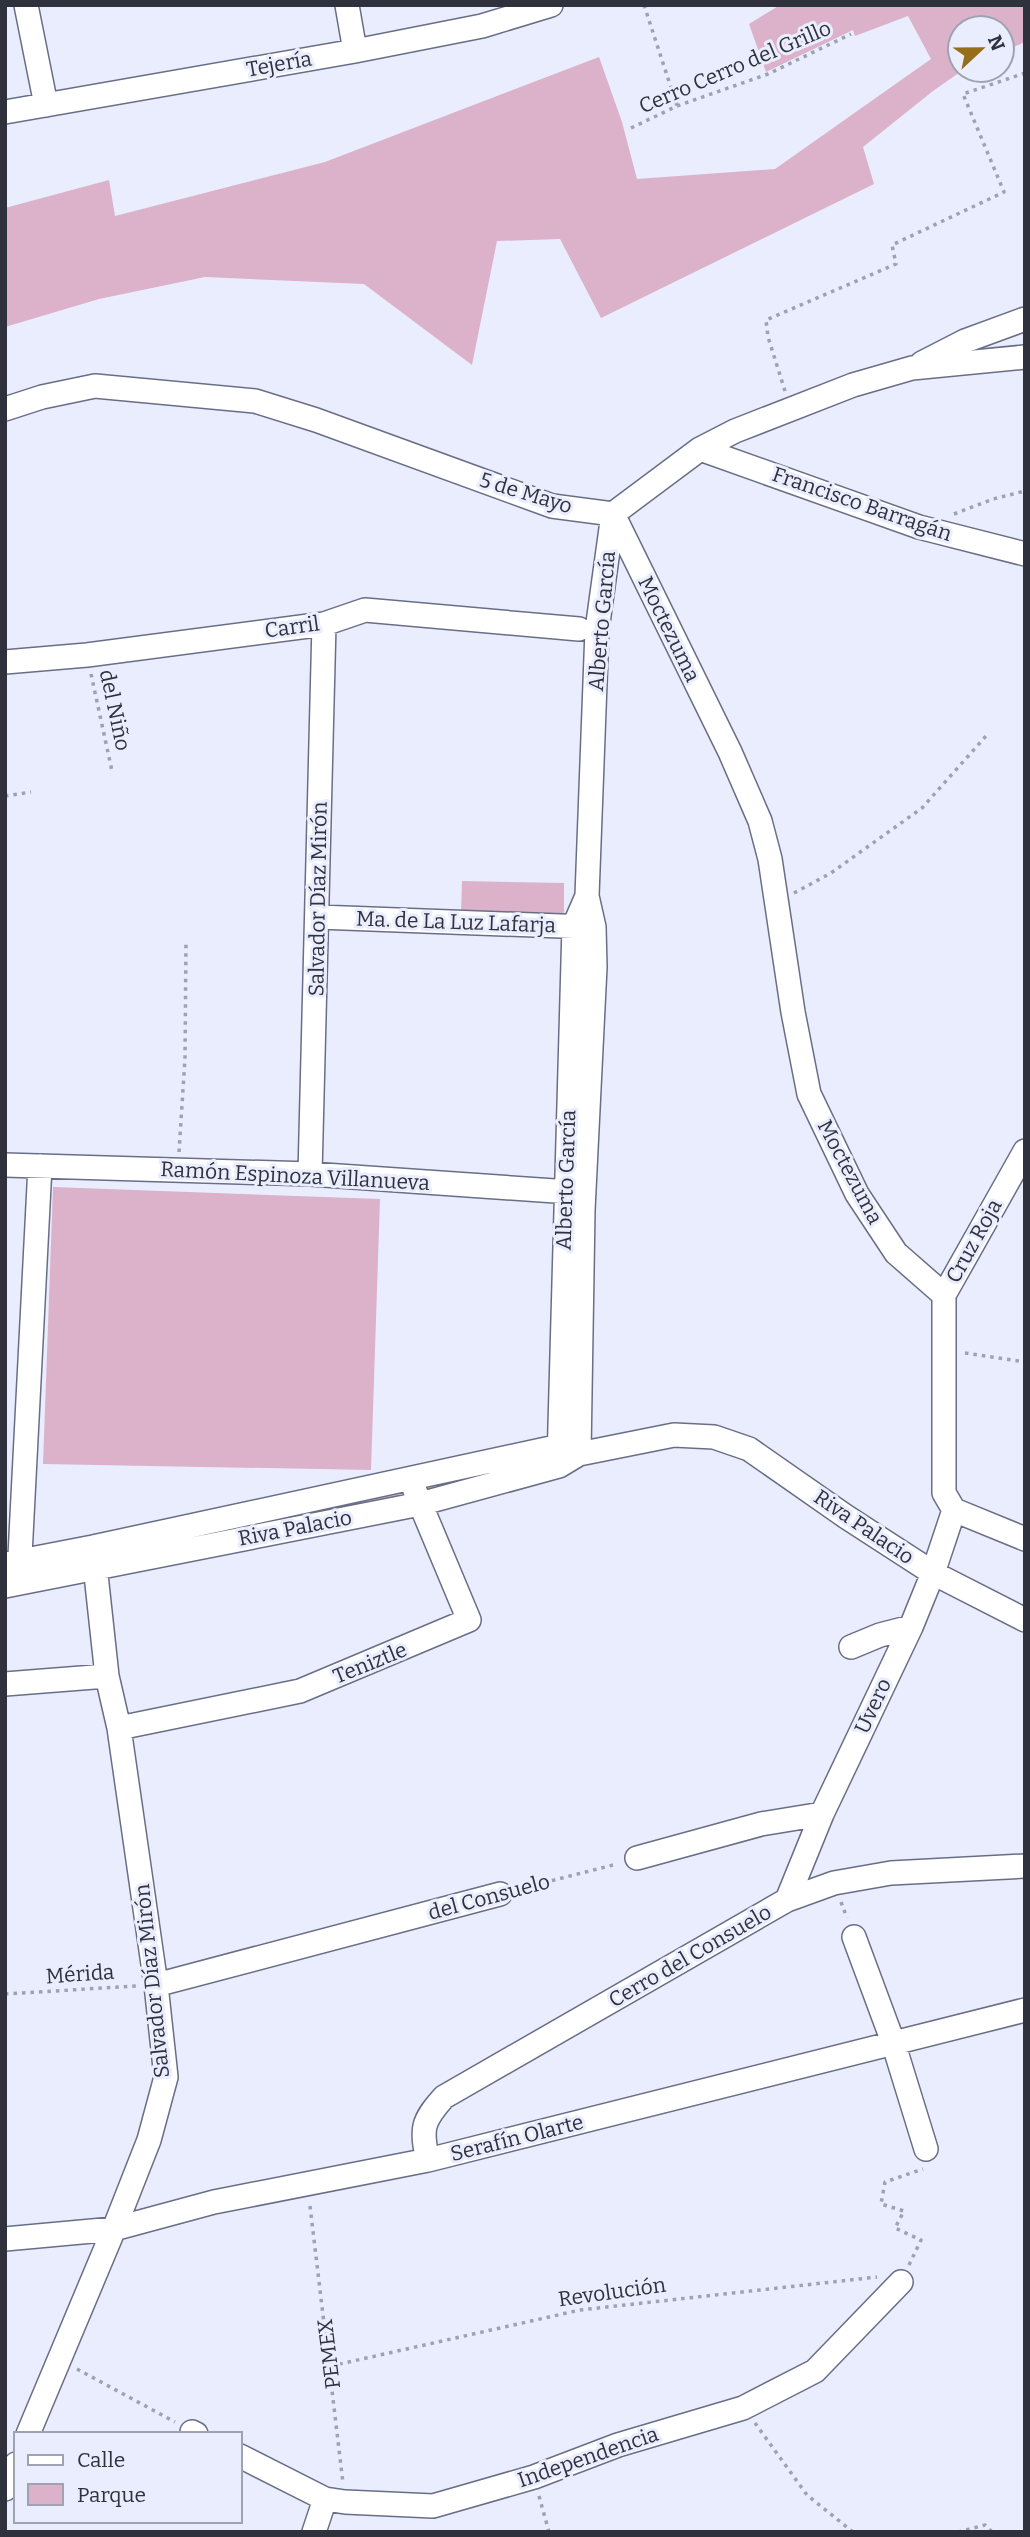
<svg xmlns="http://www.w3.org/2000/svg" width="1030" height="2537" font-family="Bitter,serif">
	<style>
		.green { fill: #dbb2ca }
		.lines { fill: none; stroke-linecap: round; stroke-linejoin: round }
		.minor-casing { stroke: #696e86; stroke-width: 26 }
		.path { stroke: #9ea2b0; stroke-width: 3.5; stroke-dasharray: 3.5 5; stroke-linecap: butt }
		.minor { stroke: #fff; stroke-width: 23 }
		.labels { text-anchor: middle; stroke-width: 6; stroke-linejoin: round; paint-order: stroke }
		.street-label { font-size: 21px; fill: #2f313c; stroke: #e9edfe }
	</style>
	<rect width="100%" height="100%" fill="#e9edfe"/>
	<!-- green -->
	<path class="green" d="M 780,5 L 1025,5 L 1025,42 L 1002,52 L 1002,28 L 960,28 L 960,70 L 963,70 L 933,91 L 863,147 L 874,184 L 601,318 L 560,239 L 497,241 L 472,365 L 364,284 L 205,277 L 99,299 L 5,327 L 5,208 L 109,180 L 115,216 L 325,162 L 599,57 L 622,122 L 637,179 L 775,169 L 931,59 L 908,16 L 855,36 L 853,30 L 766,72 L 749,24 Z
		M 462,881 L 564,883 L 564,915 L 461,913 Z
		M 53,1187 L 380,1199 L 371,1470 L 43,1464 Z
		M 534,1462 L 536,1467 L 132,1555 L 128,1551 Z"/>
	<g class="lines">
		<!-- minor casing -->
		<g class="minor-casing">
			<path id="minor" d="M 26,5 L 46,105
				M 347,5 L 355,51
				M 5,112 L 355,51 L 482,26 L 551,5
				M 922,363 L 965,341 L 1025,319
				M 5,409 L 42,397 L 95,386 L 255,401 L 316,420 L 552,506 L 613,514 L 700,449 L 735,431 L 853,385 L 912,368 L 1025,357
				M 700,449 L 919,527 L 1025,554
				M 613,514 L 730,752 L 760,821 L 770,859 L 793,1012 L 809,1094 L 857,1194 L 896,1253 L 944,1295 L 944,1493 L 954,1510 L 1025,1539
				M 5,662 L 87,655 L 324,624 L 365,610 L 579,629
				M 318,917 L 587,927
				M 5,1165 L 310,1174 L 584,1193
				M 310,1174 L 324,624
				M 944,1295 L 1025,1151
				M 579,1454 L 583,1210 L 595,967 L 594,927 L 587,896 L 597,630 L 613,514
				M 559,1461 L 574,926 L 587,896
				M 5,1564 L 93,1547 L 560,1446 L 579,1454
				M 19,1575 L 40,1166
				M 5,1586 L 420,1504 L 559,1466 L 579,1454 L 674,1435 L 714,1437 L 749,1449 L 845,1516 L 933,1573 L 1025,1620
				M 851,1647 L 880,1635 L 911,1627
				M 5,1684 L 107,1676
				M 119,1728 L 300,1691 L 469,1620 L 415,1491
				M 637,1858 L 761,1824 L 822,1814
				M 787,1900 L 822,1814 L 911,1627 L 933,1573 L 954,1510
				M 854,1937 L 893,2042 L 926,2149
				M 156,1985 L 500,1894
				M 428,2160 C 420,2129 423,2120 444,2097 L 787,1900 L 834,1883 L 891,1873 L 1025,1866
				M 5,2239 L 114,2229 L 214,2202 L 428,2160 L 1025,2010
				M 192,2432 L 196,2434
				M 28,2434 L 114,2229 L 149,2140 L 166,2077 L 156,1985 L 119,1728 L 107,1676 L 93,1547
				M 240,2456 L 325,2499 L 345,2502 L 433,2506 L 534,2477 L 618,2445 L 743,2408 L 815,2371 L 901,2282
				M 5,2489 L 16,2464
				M 314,2532 L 325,2499"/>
		</g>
		<!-- path -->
		<path class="path" d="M 644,5 L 677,106
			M 631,128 L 677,106 L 768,74 L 851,34
			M 785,391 L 768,337 L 766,320 L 896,264 L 892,245 L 1004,192 L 963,94 L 1025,73
			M 954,514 L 993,499 L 1025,491
			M 91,674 L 112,771
			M 5,796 L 31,792
			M 794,893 L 831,873 L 922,808 L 986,736
			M 179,1152 L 185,1058 L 186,941
			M 965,1353 L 1025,1362
			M 519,1889 L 617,1864
			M 841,1902 L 847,1918
			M 5,1994 L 136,1986
			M 310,2206 L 343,2483
			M 909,2265 L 921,2240 L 895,2228 L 904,2211 L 881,2204 L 885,2182 L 923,2169
			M 331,2366 L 580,2310 L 877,2277
			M 77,2369 L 175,2422
			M 755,2423 L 807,2495 L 853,2532
			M 539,2496 L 549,2532
			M 958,2532 L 985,2525 L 992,2532"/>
		<!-- minor -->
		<use href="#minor" class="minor"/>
	</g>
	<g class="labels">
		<!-- street labels -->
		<g class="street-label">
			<text transform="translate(279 64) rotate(-10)" y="7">Tejería</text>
			<text transform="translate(735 67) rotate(-23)" y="7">Cerro Cerro del Grillo</text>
			<text transform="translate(526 493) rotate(17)" y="7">5 de Mayo</text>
			<text transform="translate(862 504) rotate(19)" y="7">Francisco Barragán</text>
			<text transform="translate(602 621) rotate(-85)" y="7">Alberto García</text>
			<text transform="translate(292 627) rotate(-8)" y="7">Carril</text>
			<text transform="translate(669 629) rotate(64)" y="7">Moctezuma</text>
			<text transform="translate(115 710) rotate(78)" y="7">del Niño</text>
			<text transform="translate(318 899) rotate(-89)" y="7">Salvador Díaz Mirón</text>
			<text transform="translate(456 922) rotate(2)" y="7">Ma. de La Luz Lafarja</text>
			<text transform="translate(850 1172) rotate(62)" y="7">Moctezuma</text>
			<text transform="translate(295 1176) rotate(3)" y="7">Ramón Espinoza Villanueva</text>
			<text transform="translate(566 1180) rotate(-88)" y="7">Alberto García</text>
			<text transform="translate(974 1241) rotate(-61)" y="7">Cruz Roja</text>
			<text transform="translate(864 1527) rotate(34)" y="7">Riva Palacio</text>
			<text transform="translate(295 1528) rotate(-11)" y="7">Riva Palacio</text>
			<text transform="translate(370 1663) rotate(-22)" y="7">Teniztle</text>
			<text transform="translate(873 1706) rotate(-65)" y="7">Uvero</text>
			<text transform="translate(489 1897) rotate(-15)" y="7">del Consuelo</text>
			<text transform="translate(690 1956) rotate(-30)" y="7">Cerro del Consuelo</text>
			<text transform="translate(80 1974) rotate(-4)" y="7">Mérida</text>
			<text transform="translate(152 1981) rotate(-96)" y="7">Salvador Díaz Mirón</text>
			<text transform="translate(517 2138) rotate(-14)" y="7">Serafín Olarte</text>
			<text transform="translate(612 2292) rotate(-8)" y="7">Revolución</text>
			<text transform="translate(329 2354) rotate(-97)" y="7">PEMEX</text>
			<text transform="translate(588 2457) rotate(-19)" y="7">Independencia</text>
		</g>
	</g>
	<!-- border -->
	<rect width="1030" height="2537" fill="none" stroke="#2f313c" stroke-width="14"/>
	<!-- legend -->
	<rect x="14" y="2432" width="228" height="91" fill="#e9edfe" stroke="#9fa2b0" stroke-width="2"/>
	<rect x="28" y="2455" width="35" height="10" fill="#ffffff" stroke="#9fa2b0" stroke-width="2"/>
	<text x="77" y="2467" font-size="21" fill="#2f313c">Calle</text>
	<rect x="28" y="2484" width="35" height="21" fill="#dbb2ca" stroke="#9fa2b0" stroke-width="2"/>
	<text x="77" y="2502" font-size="21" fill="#2f313c">Parque</text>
	<!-- north arrow -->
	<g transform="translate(981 49) rotate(68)"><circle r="33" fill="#e9edfe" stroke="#9fa2b0" stroke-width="2"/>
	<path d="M0-5L12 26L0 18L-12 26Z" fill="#966d19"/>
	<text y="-10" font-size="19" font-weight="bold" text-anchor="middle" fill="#2f313c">N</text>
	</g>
</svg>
